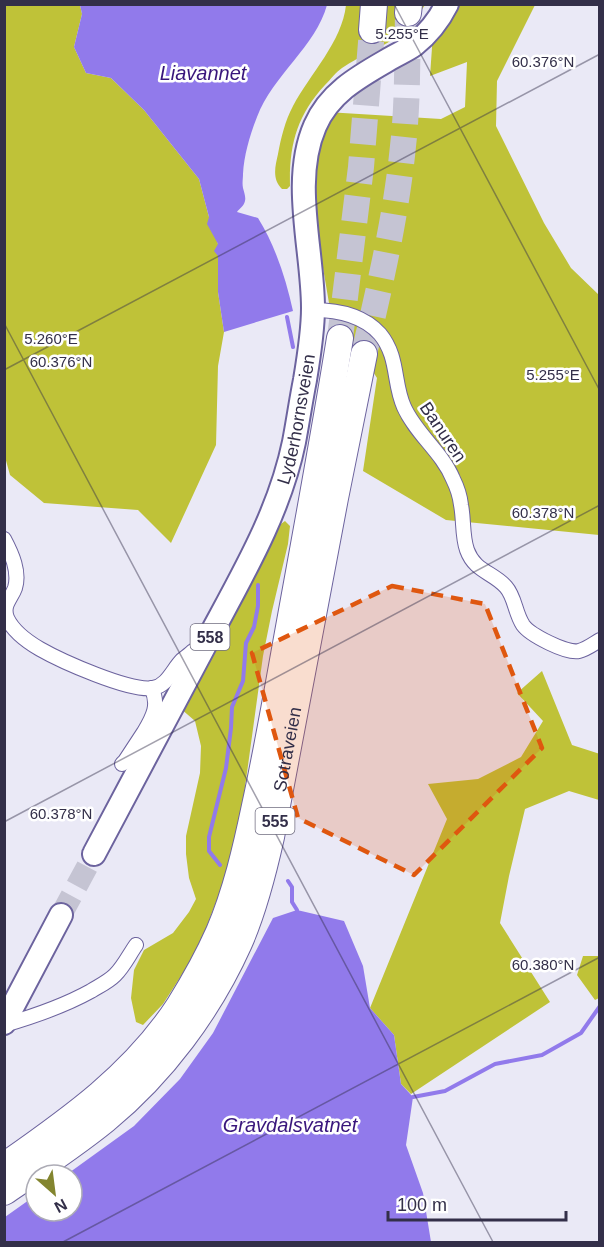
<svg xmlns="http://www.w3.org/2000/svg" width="604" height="1247" font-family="Arial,sans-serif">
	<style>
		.green { fill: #bfc238 }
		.water { fill: #917aeb }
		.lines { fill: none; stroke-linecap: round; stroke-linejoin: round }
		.stream { stroke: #917aeb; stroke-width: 4 }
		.primary-tunnel { stroke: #c5c4d3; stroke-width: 22; stroke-dasharray: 22 11; stroke-linecap: butt }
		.highway-tunnel { stroke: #c5c4d3; stroke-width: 26; stroke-dasharray: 26 13; stroke-linecap: butt }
		.street-casing { stroke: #6c639e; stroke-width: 16 }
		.primary-casing { stroke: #6c639e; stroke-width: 26 }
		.highway-casing { stroke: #6c639e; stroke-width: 28 }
		.street { stroke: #fff; stroke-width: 14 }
		.primary { stroke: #fff; stroke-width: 22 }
		.highway { stroke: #fff; stroke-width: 26 }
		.marked { fill: #df570f; fill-opacity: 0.2; stroke: #df570f; stroke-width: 4.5; stroke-dasharray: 12 8; stroke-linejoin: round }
		.ticks { fill: none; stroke: #332f49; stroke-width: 1.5; stroke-opacity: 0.45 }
		.labels { text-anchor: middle; stroke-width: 5; stroke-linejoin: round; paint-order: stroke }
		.shield { fill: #fff; stroke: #706d80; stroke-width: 1.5 }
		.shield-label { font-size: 16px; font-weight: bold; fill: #332f49 }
		.street-label { font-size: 18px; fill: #332f49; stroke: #fff }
		.water-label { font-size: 20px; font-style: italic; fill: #39167c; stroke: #fff }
		.ticks-label { font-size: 15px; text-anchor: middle; fill: #332f49; stroke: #fff; stroke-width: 5; stroke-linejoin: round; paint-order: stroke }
	</style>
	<rect width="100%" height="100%" fill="#eae9f6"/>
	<!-- green -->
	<path class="green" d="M 4,5 L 80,5 L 82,14 L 74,47 L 86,73 L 111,78 L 144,110 L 199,179 L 209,217 L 218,244 L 218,292 L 224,332 L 218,366 L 216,445 L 171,543 L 138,510 L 44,503 L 10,475 L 5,457 Z
		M 346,5 L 425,5 C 419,14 410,25 401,33 C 384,48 360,55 342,68 C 336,72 331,79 325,85 C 297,115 289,145 290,186 L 287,189 L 282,189 C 272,179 275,167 278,154 C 281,138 285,121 293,106 C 310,74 342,42 346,5 Z
		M 435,5 L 535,5 L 497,81 L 496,126 L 544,223 L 571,268 L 599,295 L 599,535 L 446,520 L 363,471 L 377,378 L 329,303 L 315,221 L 310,111 L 441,119 L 465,107 L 467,62 L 430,76 Z
		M 285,521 L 290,526 L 288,544 L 272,611 L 263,656 L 242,809 L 224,881 L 205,931 L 190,962 L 163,1004 L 143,1025 L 136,1022 L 131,998 L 134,970 L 144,950 L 173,933 L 189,912 L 196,899 L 189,878 L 186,854 L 186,836 L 200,773 L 201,746 L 195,721 L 180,708 L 278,526 Z
		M 542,671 L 572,745 L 600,754 L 599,800 L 569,791 L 525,809 L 509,876 L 500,923 L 550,1002 L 411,1094 L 401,1084 L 394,1035 L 370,1008 L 447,819 L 428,784 L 478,779 L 521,757 L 543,721 L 517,693 Z
		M 583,956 L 599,956 L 599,998 L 595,1000 L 577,975 Z"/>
	<!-- water -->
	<path class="water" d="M 80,5 L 327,5 C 316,46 273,75 257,117 C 250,135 244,155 243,174 C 243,179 242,183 243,188 C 244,192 246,197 245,201 C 244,206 239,209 237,212 L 258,218 C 275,245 286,279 293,311 L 224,332 L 218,292 L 218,256 L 214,251 L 218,244 L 207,224 L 209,217 L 199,179 L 144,110 L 111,78 L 86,73 L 74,47 L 82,14 Z
		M 297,910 L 344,921 L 363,966 L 370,1008 L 394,1035 L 401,1084 L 413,1097 L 406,1145 L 423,1193 L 431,1242 L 5,1242 L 5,1217 L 36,1195 L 36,1211 L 72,1211 L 72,1175 L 66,1175 L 134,1126 L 180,1079 L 213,1033 L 273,918 Z"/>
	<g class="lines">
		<!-- stream -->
		<path class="stream" d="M 287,317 L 293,347
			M 220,865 L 209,851 L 209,837 L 226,768 L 231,728 L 232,707 L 243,681 L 246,643 L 254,627 L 258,606 L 258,585
			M 288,881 L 292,887 L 292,902 L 297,910
			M 413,1097 L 445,1091 L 495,1064 L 542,1055 L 581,1033 L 600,1006"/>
		<!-- primary-tunnel -->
		<path class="primary-tunnel" d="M 61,915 L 94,854"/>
		<!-- highway-tunnel -->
		<path class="highway-tunnel" d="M 340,338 L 361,167 L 372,30
			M 364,354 C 380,285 396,217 403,146 C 408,102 407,57 408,13"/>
		<!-- street casing -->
		<g class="street-casing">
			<path id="street" d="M 313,310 C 338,310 363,315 380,334 C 399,357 393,383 404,407 C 416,434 442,452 453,479 C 457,487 460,496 461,505 C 464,520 462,536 467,550 C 475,572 493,572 506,587 C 515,597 515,613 523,625 C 530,635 567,654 579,651 C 587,649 593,644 600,640
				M 4,539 C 12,554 20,572 15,588 C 11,599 2,605 7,618 C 13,631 28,642 40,649 C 61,661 130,692 153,688 C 167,686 173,669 182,660 C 186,657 190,654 193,651 L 200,654
				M 151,688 C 160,704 153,717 144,732 L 155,739
				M 122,764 L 125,761 L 144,732
				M 4,1025 C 35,1016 64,1006 91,991 C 99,986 108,982 115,975 C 124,966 129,955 136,945"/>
		</g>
		<!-- primary casing -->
		<g class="primary-casing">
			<g id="primary">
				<path id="s1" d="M 94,854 C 131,784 168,714 205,645 C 240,579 279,515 294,442 C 298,421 301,400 305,380 C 309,356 313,332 313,308 C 313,250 291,181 315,126 C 330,91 362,75 393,57 C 400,53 407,50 414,45 C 428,34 439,20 447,4"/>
				<path d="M 4,1023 L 61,915"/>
			</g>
		</g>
		<!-- highway casing -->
		<g class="highway-casing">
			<g id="highway">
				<path d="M 408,13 L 409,4"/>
				<path d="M 372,30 L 374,4"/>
				<path d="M 4,1166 C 70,1120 135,1074 179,1006 C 194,982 208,957 219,932 C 236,892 246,849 255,806 C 266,756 275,705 284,655 C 303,549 323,444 340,338"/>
				<path id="s2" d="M 4,1192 C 38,1169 73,1146 105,1120 C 162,1073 209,1010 239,943 C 254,909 263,873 271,837 L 335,498 L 364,354"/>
			</g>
		</g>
		<!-- street -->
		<use href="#street" class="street"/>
		<!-- primary -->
		<use href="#primary" class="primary"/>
		<!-- highway -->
		<use href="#highway" class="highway"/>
	</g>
	<!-- marked area -->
	<path class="marked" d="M 392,586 L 485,604 L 542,748 L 414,875 L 298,818 L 252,653 Z"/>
	<!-- ticks -->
	<path class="ticks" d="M 394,4 L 600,391M 4,323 L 493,1242M 4,370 L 600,54M 4,822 L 600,505M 63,1242 L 600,957"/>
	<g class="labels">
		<!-- shield labels -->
		<g class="shield">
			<rect x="190.5" y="624" width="39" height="26" rx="4.5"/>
			<rect x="255.5" y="808" width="39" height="26" rx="4.5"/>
		</g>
		<g class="shield-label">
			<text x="210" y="643">558</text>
			<text x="275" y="827">555</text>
		</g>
		<!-- street labels -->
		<g class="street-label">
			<text dy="6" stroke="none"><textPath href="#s1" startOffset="482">Lyderhornsveien</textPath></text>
			<text transform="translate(443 432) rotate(56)" y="6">Banuren</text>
			<text dy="6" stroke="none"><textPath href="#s2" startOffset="548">Sotraveien</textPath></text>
		</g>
		<!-- water labels -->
		<g class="water-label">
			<text x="203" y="80">Liavannet</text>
			<text x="290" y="1132">Gravdalsvatnet</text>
		</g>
	</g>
	<g class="ticks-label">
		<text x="402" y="39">5.255°E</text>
		<text x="543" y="67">60.376°N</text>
		<text x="51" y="344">5.260°E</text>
		<text x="61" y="367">60.376°N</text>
		<text x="553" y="380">5.255°E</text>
		<text x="543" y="518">60.378°N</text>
		<text x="61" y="819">60.378°N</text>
		<text x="543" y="970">60.380°N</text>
	</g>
	<!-- border -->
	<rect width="604" height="1247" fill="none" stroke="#332f49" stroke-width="12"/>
	<!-- north arrow -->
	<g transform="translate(54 1193) rotate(152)"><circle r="28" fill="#ffffff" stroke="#adacb6" stroke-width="1.5"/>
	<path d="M0-4.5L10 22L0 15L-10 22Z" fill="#83852f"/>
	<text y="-9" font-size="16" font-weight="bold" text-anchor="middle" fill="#332f49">N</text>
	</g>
	<!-- scale -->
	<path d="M388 1211v9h178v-9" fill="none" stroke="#332f49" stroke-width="3"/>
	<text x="397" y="1211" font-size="18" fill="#332f49" stroke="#ffffff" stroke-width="4.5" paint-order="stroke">100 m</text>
</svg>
